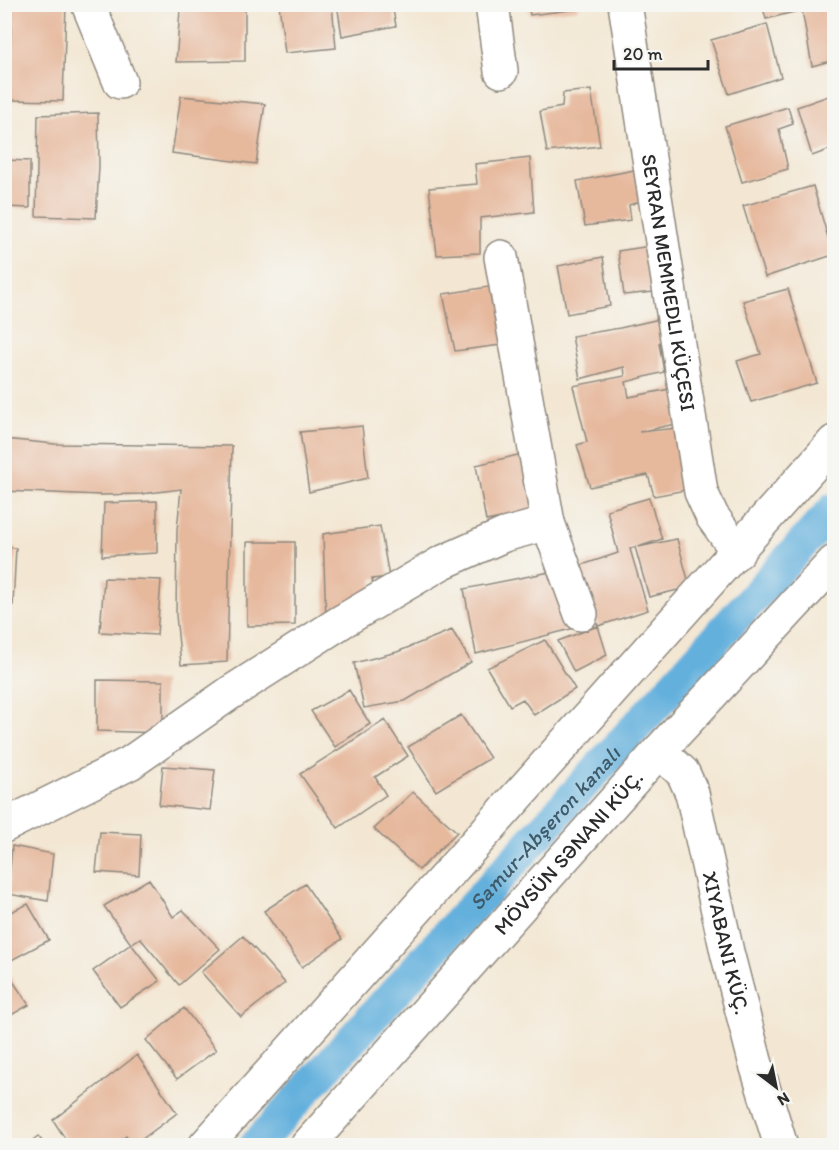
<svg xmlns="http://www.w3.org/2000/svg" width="839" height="1150" font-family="Itim,sans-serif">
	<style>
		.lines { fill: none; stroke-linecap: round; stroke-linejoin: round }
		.canal { stroke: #64b0dd; stroke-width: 33 }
		.building { fill: #e6b89c }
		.minor-casing { stroke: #8f897f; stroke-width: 36 }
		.minor { stroke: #fff; stroke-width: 33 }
		.labels { text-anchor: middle; stroke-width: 4.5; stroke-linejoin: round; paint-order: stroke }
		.street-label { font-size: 21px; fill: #2b2b2b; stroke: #f6f6f2 }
		.water-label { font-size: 22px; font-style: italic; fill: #3f5a69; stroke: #f6f6f2 }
	</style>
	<rect width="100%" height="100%" fill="#f6f6f2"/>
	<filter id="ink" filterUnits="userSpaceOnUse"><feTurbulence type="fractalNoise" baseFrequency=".0167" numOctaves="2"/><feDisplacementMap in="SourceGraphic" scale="12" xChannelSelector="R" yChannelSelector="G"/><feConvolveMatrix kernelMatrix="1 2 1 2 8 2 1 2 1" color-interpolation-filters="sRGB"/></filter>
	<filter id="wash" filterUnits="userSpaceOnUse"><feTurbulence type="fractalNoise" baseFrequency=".008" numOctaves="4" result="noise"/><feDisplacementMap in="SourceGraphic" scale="24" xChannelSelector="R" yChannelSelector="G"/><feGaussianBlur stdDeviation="1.35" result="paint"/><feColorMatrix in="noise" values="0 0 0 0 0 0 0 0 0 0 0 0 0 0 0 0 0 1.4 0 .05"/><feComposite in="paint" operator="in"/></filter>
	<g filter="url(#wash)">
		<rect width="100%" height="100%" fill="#f3e7d3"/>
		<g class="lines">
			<!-- canal -->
			<path class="canal" id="s1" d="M 255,1146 L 834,509"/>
		</g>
		<g id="blocks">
			<!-- building -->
			<path class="building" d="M 12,4 L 66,4 L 63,101 L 8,100 Z
				M 279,4 L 332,4 L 336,48 L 285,53 Z
				M 337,4 L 392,4 L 396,26 L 342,36 Z
				M 528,4 L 577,4 L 578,9 L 530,15 Z
				M 762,4 L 834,4 L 834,60 L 812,66 L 802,10 L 766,19 Z
				M 245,8 L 245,61 L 176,62 L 180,10 Z
				M 767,24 L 781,77 L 729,94 L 711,40 Z
				M 591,90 L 600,146 L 547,152 L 540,111 L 562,107 L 563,93 Z
				M 834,94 L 834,148 L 812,156 L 797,107 Z
				M 181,96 L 265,104 L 256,164 L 172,153 Z
				M 788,107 L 793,124 L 779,129 L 788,169 L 742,182 L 725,126 Z
				M 98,113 L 99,166 L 96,218 L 36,216 L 38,115 Z
				M 530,158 L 534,212 L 480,218 L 480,253 L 437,255 L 429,188 L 477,184 L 475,164 Z
				M 4,160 L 30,161 L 30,208 L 4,207 Z
				M 645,168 L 650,198 L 629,205 L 631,220 L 585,226 L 577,181 Z
				M 813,186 L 833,255 L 765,277 L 743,206 Z
				M 657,245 L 664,291 L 624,295 L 618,251 Z
				M 603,257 L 610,306 L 567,314 L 558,266 Z
				M 501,285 L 516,343 L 455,351 L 443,294 Z
				M 788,289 L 817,383 L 751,402 L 737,361 L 761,354 L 743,301 Z
				M 664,318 L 669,343 L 659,343 L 664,372 L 626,382 L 629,397 L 675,388 L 680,423 L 639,432 L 687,427 L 697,488 L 654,496 L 648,475 L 590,487 L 577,445 L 587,442 L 573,386 L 625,376 L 624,367 L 580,379 L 572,336 L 620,328 Z
				M 362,426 L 368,478 L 309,492 L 300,432 Z
				M 4,439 L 55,444 L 232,446 L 227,662 L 181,665 L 176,615 L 177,530 L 181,489 L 141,494 L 101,495 L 4,491 Z
				M 535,451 L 546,509 L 486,521 L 476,465 Z
				M 649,498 L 662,539 L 638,547 L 677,539 L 690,587 L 649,597 L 635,547 L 630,549 L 648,610 L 598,626 L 579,566 L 618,553 L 607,510 Z
				M 157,501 L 157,553 L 102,556 L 104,503 Z
				M 380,526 L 389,577 L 372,579 L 374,602 L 326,621 L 323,534 Z
				M 247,542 L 295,542 L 295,625 L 247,626 Z
				M 4,547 L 16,548 L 13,605 L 4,604 Z
				M 560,570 L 571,629 L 476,654 L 464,589 Z
				M 104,578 L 161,580 L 157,635 L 100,632 Z
				M 598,626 L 607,655 L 574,672 L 558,641 Z
				M 452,630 L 471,662 L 405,701 L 364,708 L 354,663 L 397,652 Z
				M 545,640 L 575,689 L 534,715 L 523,699 L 510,706 L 487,668 Z
				M 97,680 L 163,681 L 163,733 L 97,731 Z
				M 349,690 L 370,724 L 335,747 L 311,711 Z
				M 461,715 L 490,758 L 436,791 L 408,747 Z
				M 385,720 L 408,756 L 375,777 L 386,795 L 338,828 L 300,774 Z
				M 163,766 L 215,770 L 210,810 L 159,805 Z
				M 413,792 L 457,832 L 419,870 L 374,829 Z
				M 100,832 L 141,834 L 139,875 L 96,872 Z
				M 12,846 L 53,854 L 48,901 L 8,894 Z
				M 149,879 L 173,917 L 183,910 L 220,949 L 179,985 L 140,938 L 131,944 L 104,906 Z
				M 305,884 L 342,939 L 302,967 L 264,911 Z
				M 28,904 L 49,940 L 4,964 L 4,915 Z
				M 243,936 L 285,983 L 241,1017 L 201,972 Z
				M 131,944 L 160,981 L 120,1007 L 93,971 Z
				M 4,968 L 29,1005 L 4,1019 Z
				M 184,1008 L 216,1050 L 177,1079 L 146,1040 Z
				M 137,1055 L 177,1113 L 133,1146 L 126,1136 L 113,1146 L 70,1146 L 53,1120 Z
				M 38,1136 L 46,1146 L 25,1146 Z"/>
		</g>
	</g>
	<g filter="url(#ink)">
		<use href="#blocks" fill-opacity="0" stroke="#8f897f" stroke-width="1.5"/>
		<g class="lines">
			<!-- minor casing -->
			<g class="minor-casing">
				<g id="minor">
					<path d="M 88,4 L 120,82"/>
					<path d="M 492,4 L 501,71"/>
					<path id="s2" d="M 625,4 L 701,492 L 712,516 L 738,552"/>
					<path d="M 501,257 L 548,523 L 581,614"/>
					<path id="s3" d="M 659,751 L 683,773 L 692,793 L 727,952 L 755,1061 L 781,1146"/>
					<path d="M 4,826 L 130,763 L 230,693 L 341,622 L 441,563 L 504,535 L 548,523"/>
					<path d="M 205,1146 L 834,442"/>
					<path id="s4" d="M 307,1146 L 659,751 L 834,562"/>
				</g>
			</g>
			<!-- minor -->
			<use href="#minor" class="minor"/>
		</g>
	</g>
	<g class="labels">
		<!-- street labels -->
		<g class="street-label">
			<text dy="7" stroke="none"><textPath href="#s2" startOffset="282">SEYRAN MEMMEDLI KÜÇESI</textPath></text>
			<text dy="7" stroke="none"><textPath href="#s4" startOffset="393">MÖVSÜN SƏNANI KÜÇ.</textPath></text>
			<text dy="7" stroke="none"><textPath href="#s3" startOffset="208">XIYABANI KÜÇ.</textPath></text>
		</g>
		<!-- water labels -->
		<g class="water-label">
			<text dy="8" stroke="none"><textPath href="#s1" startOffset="430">Samur-Abşeron kanalı</textPath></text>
		</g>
	</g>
	<!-- margin -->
	<rect width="839" height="1150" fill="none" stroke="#f6f6f2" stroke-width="24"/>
	<!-- north arrow -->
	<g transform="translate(776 1087) rotate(148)" stroke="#f6f6f2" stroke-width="4.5" paint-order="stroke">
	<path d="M0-4.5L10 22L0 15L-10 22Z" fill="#2b2b2b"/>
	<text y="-9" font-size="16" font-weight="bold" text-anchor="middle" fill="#2b2b2b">N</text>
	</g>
	<!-- scale -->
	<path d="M614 60v9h94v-9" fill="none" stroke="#2b2b2b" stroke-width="3"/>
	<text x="623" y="60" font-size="18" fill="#2b2b2b" stroke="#f6f6f2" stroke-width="4.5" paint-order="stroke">20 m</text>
</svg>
